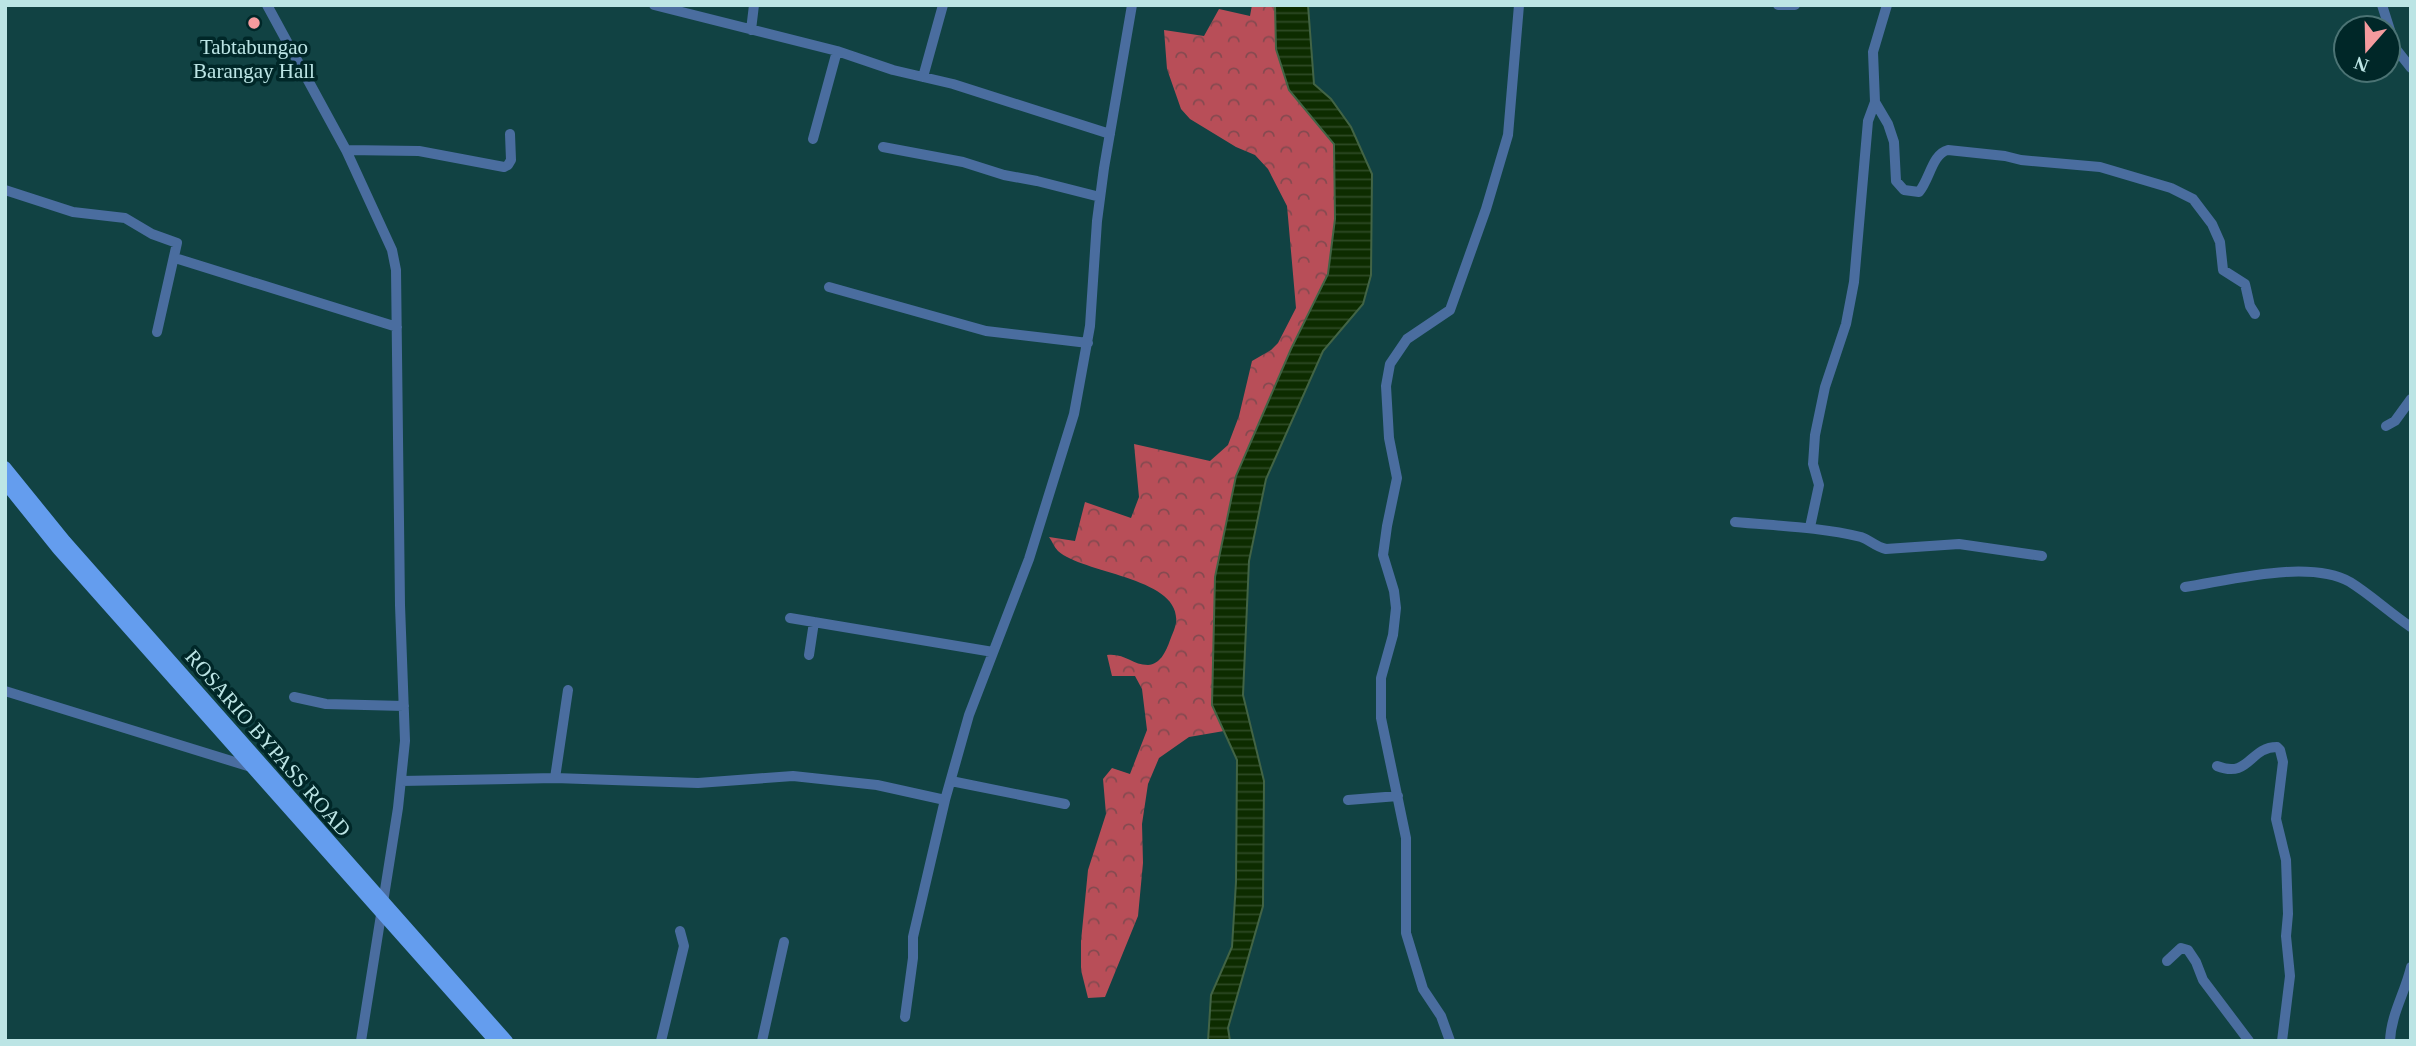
<svg xmlns="http://www.w3.org/2000/svg" width="2416" height="1046" font-family="Georgia,serif">
	<style>
		.forest { fill: url(#forest-crowns) }
		.water { fill: url(#water-rules); stroke: #426445; stroke-width: 2 }
		.lines { fill: none; stroke-linecap: round; stroke-linejoin: round }
		.minor { stroke: #4a6d9f; stroke-width: 10 }
		.major { stroke: #649dee; stroke-width: 12 }
		.poi-dot { fill: #f59b9e; stroke: #002728; stroke-width: 2.5 }
		.labels { text-anchor: middle; stroke-width: 7; stroke-linejoin: round; paint-order: stroke }
		.poi-label { font-size: 21px; fill: #bce5e5; stroke: #002728 }
		.street-label { font-size: 21px; fill: #bce5e5; stroke: #002728 }
	</style>
	<defs>
		<pattern id="forest-crowns" width="20" height="18" patternUnits="userSpaceOnUse" patternTransform="scale(1.75)"><rect width="20" height="18" fill="#b84e58"/><path d="M2 6a3 3 0 1 1 6 0M12 15a3 3 0 1 1 6 0" fill="none" stroke="#854a50"/></pattern>
		<pattern id="water-rules" width="6" height="5" patternUnits="userSpaceOnUse" patternTransform="scale(1.75)"><rect width="6" height="5" fill="#0d2c00"/><path d="M0 2.5h6" fill="none" stroke="#2e4a25"/></pattern>
	</defs>
	<rect width="100%" height="100%" fill="#114243"/>
	<!-- forest -->
	<path class="forest" d="M 1252,5 L 1275,5 L 1276,49 L 1289,90 L 1334,144 L 1335,219 L 1328,273 L 1291,349 L 1236,476 L 1215,577 L 1212,705 L 1224,731 L 1189,737 L 1159,758 L 1148,784 L 1142,824 L 1143,863 L 1138,916 L 1105,997 L 1088,998 L 1081,970 L 1081,941 L 1088,870 L 1106,814 L 1103,779 L 1112,768 L 1130,774 L 1147,730 L 1142,689 L 1135,676 L 1112,676 L 1107,655 C 1125,653 1132,665 1148,665 C 1160,664 1165,653 1169,643 C 1171,637 1175,629 1176,623 C 1182,577 1083,574 1058,551 C 1054,547 1052,541 1049,537 L 1075,541 L 1085,502 L 1131,518 L 1139,497 L 1134,444 L 1210,461 L 1228,445 L 1239,416 L 1252,361 L 1271,350 L 1278,343 L 1296,308 L 1287,206 L 1268,169 L 1255,155 L 1236,147 L 1190,119 L 1181,109 L 1167,69 L 1164,30 L 1204,36 L 1219,9 L 1250,16 Z"/>
	<!-- water -->
	<path class="water" d="M 1275,5 L 1308,5 L 1314,84 L 1331,99 L 1351,127 L 1372,174 L 1371,275 L 1363,304 L 1323,351 L 1266,479 L 1249,561 L 1243,695 L 1264,781 L 1263,906 L 1228,1028 L 1230,1041 L 1208,1041 L 1211,995 L 1232,947 L 1236,882 L 1237,760 L 1212,705 L 1215,577 L 1236,476 L 1291,349 L 1328,274 L 1335,219 L 1334,144 L 1289,90 L 1276,49 Z"/>
	<g class="lines">
		<!-- minor -->
		<path class="minor" d="M 267,5 L 346,150 L 392,250 L 396,270 L 400,605 L 405,741 L 398,808 L 361,1041
			M 654,5 L 837,51 L 893,70 L 953,84 L 1110,134
			M 1778,5 L 1795,5
			M 1887,5 L 1873,52 L 1875,102 L 1888,124 L 1894,142 L 1896,181 L 1904,190 L 1919,192 C 1930,179 1932,154 1948,150 L 2005,156 L 2021,160 L 2100,167 L 2171,188 L 2193,199 L 2212,224 L 2220,242 L 2223,270 L 2245,284 L 2250,306 L 2255,314
			M 2382,5 L 2396,49 L 2411,68
			M 751,30 L 754,5
			M 923,77 L 943,5
			M 813,139 L 837,51
			M 883,147 L 963,162 L 1004,175 L 1037,181 L 1100,197
			M 346,150 L 419,151 L 504,167 L 508,165 L 511,160 L 510,134
			M 5,190 L 73,212 L 125,218 L 152,234 L 177,243 L 157,332
			M 175,258 L 397,327
			M 829,287 L 986,331 L 1088,343
			M 2386,426 L 2395,421 L 2411,399
			M 1735,522 C 1778,526 1820,527 1861,537 C 1870,540 1876,547 1886,549 L 1959,544 L 2042,556
			M 1810,527 L 1819,485 L 1813,464 L 1815,435 L 1825,387 L 1846,324 L 1854,282 L 1868,121 L 1875,102
			M 2185,587 C 2231,580 2309,559 2350,582 C 2371,595 2390,613 2411,627
			M 790,618 L 993,652
			M 809,655 L 814,622
			M 5,691 L 251,767
			M 294,697 L 326,704 L 404,706
			M 2217,766 C 2250,779 2249,747 2277,747 L 2280,750 L 2283,762 L 2276,819 L 2286,860 L 2288,914 L 2286,936 L 2290,976 L 2282,1041
			M 555,778 L 568,690
			M 401,781 L 555,778 L 698,783 L 793,776 L 877,785 L 945,800
			M 951,781 L 1065,804
			M 1348,800 L 1398,796
			M 2167,961 L 2181,948 L 2188,950 L 2196,962 L 2203,980 L 2249,1041
			M 905,1017 L 913,958 L 913,937 L 945,800 L 969,715 L 1029,559 L 1074,414 L 1090,326 L 1097,221 L 1104,168 L 1132,5
			M 661,1041 L 684,946 L 680,931
			M 762,1041 L 784,942
			M 1450,1041 L 1441,1016 L 1423,989 L 1406,933 L 1406,838 L 1381,718 L 1381,678 L 1393,635 L 1396,608 L 1394,591 L 1383,555 L 1387,526 L 1397,478 L 1389,438 L 1386,386 L 1390,364 L 1407,339 L 1450,310 L 1486,209 L 1508,135 L 1519,5
			M 2390,1041 C 2391,1014 2405,993 2411,967"/>
		<!-- major -->
		<path class="major" d="M 5,467 L 65,541 L 507,1041
			M 5,483 L 58,549 L 495,1041"/>
	</g>
	<!-- markers -->
	<circle class="poi-dot" cx="254" cy="23" r="7"/>
	<g class="labels">
		<!-- poi labels -->
		<g class="poi-label">
			<text x="254" y="54">Tabtabungao<tspan x="254" dy="24">Barangay Hall</tspan></text>
		</g>
		<!-- street labels -->
		<g class="street-label">
			<text transform="translate(268 743) rotate(49)" y="7">ROSARIO BYPASS ROAD</text>
		</g>
	</g>
	<!-- border -->
	<rect width="2416" height="1046" fill="none" stroke="#bce5e5" stroke-width="14"/>
	<!-- north arrow -->
	<g transform="translate(2367 49) rotate(200)"><circle r="33" fill="#002728" stroke="#4b7374" stroke-width="2"/>
	<path d="M0-5L12 26L0 18L-12 26Z" fill="#f59b9e"/>
	<text y="-10" font-size="19" font-weight="bold" text-anchor="middle" fill="#bce5e5">N</text>
	</g>
</svg>
